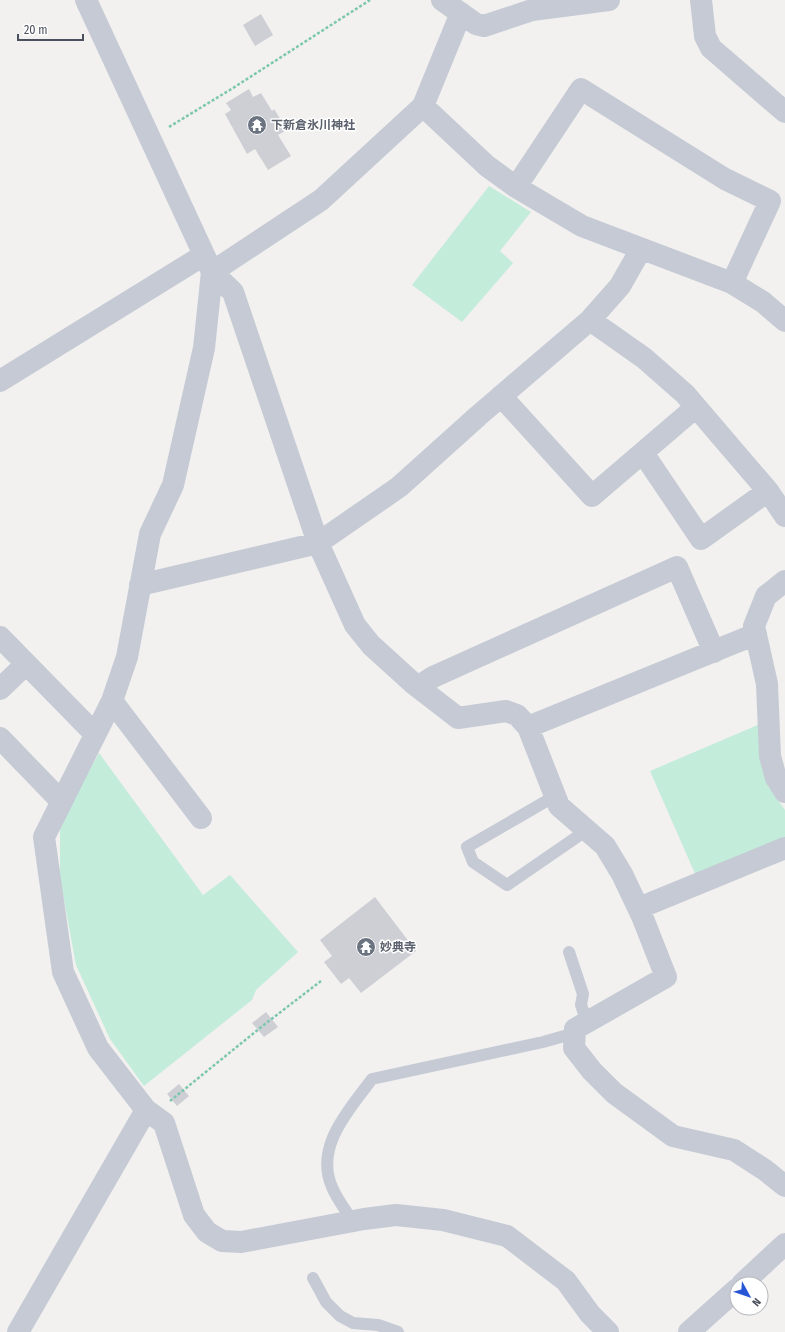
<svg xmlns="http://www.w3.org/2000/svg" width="785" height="1332" font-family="'Fira Sans Condensed','Noto Sans JP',sans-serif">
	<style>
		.green { fill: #c3ecda }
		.building { fill: #cecfd4 }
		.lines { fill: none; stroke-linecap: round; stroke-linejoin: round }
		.path { stroke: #7dc7b0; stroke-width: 2.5; stroke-dasharray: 3 2; stroke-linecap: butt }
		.lane { stroke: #c5cad4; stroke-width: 12 }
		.street { stroke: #c5cad4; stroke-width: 22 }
		.labels { text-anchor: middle; stroke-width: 3; stroke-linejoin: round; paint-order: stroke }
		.worship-label { font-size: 12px; font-weight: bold; fill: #5b616d; stroke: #fff; text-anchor: start }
	</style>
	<rect width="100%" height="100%" fill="#f2f1f0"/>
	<!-- green -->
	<path class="green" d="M 489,186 L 531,212 L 500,251 L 513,263 L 462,322 L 412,285 Z
		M 760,724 L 768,786 L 785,810 L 785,841 L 696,876 L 650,771 Z
		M 99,753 L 203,895 L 230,875 L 298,952 L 256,990 L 252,1000 L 144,1086 L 110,1039 L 76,965 L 60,878 L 60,823 Z"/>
	<!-- building -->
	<path class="building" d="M 261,14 L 273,35 L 255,46 L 243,25 Z
		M 249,89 L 253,97 L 261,93 L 272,111 L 274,109 L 287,130 L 278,135 L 291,156 L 268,170 L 255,149 L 247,154 L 225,114 L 231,110 L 226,103 Z
		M 375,897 L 416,951 L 361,993 L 349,978 L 341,984 L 324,962 L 332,956 L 320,940 Z
		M 266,1012 L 278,1027 L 264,1037 L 252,1023 Z
		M 179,1084 L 189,1096 L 177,1106 L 167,1094 Z"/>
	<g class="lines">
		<!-- path -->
		<path class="path" d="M 169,127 L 233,88 L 370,0
			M 170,1101 L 265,1024 L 321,981"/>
		<!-- lane -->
		<path class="lane" d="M 555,796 L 467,847 L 473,862 L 507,885 L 587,830
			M 569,952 L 583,994 L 581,1005 L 587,1022
			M 353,1221 C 345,1210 337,1199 332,1187 C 314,1146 350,1109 372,1079 L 543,1042 L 575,1033
			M 313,1278 L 326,1302 L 340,1316 L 353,1323 L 378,1325 L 398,1332"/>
		<!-- street -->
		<path class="street" d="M 86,0 L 212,272 L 233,292 L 318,543 L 355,625 L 371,645 L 414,684 L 458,718 L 506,711 L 517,715 L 528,727 L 559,806 L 605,846 L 622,874 L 642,916 L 666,977 L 575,1029 L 574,1048 L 592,1071 L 614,1093 L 673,1136 L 734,1150 L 765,1170 L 785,1186
			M 442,0 L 476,24 L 484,26 L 532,10 L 609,0
			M 701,0 L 705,36 L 711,48 L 785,112
			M 423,106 L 487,166 L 516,187 L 582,226 L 732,283 L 763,302 L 785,321
			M 516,187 L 581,89 L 725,179 L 770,201 L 732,283
			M 212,272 L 204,348 L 173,485 L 150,534 L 127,657 L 112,701 L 44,837 L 63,972 L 98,1048 L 146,1110 L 164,1123 L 194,1215 L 207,1232 L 222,1241 L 241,1242 L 364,1219 L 396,1215 L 443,1220 L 507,1236 L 566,1281 L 590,1314 L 608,1332
			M 212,272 L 321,200 L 423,106 L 461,13
			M 590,320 L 644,358 L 685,394 L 768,491 L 785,516
			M 0,381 L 204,255
			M 501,396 L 592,496 L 696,407
			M 643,453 L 701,539 L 768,491
			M 785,581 L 766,596 L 754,626 L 767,684 L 770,756 L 776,778 L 785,792
			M 140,585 L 318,543 L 399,487 L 478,416 L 590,320 L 620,286 L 641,249
			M 0,637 L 95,734
			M 418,687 L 433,677 L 677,567 L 714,652
			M 0,689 L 26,664
			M 112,701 L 201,818
			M 528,727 L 756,634
			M 0,738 L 61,801
			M 639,908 L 785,848
			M 742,1284 L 785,1244
			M 18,1332 L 146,1110
			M 689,1332 L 737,1289"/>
	</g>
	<!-- icons -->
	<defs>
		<g id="temple-disc" transform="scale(1)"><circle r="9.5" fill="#6b7280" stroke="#fff"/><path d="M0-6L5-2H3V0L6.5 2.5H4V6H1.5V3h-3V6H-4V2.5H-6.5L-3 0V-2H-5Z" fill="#fff"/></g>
	</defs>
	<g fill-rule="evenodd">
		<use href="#temple-disc" x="257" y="125"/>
		<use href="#temple-disc" x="366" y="947"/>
	</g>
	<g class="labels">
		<!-- worship labels -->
		<g class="worship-label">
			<text x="271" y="129">下新倉氷川神社</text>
			<text x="380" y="951">妙典寺</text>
		</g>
	</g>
	<!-- north arrow -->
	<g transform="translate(749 1296) rotate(130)"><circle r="19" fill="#ffffff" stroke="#b7b9be"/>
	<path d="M0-3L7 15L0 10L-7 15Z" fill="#2855d5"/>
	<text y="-6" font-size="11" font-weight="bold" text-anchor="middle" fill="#4a505c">N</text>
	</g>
	<!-- scale -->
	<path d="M18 34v6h65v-6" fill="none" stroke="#4a505c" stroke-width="2"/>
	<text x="24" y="34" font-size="12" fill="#4a505c" stroke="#ffffff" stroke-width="3" paint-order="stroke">20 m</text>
</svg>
